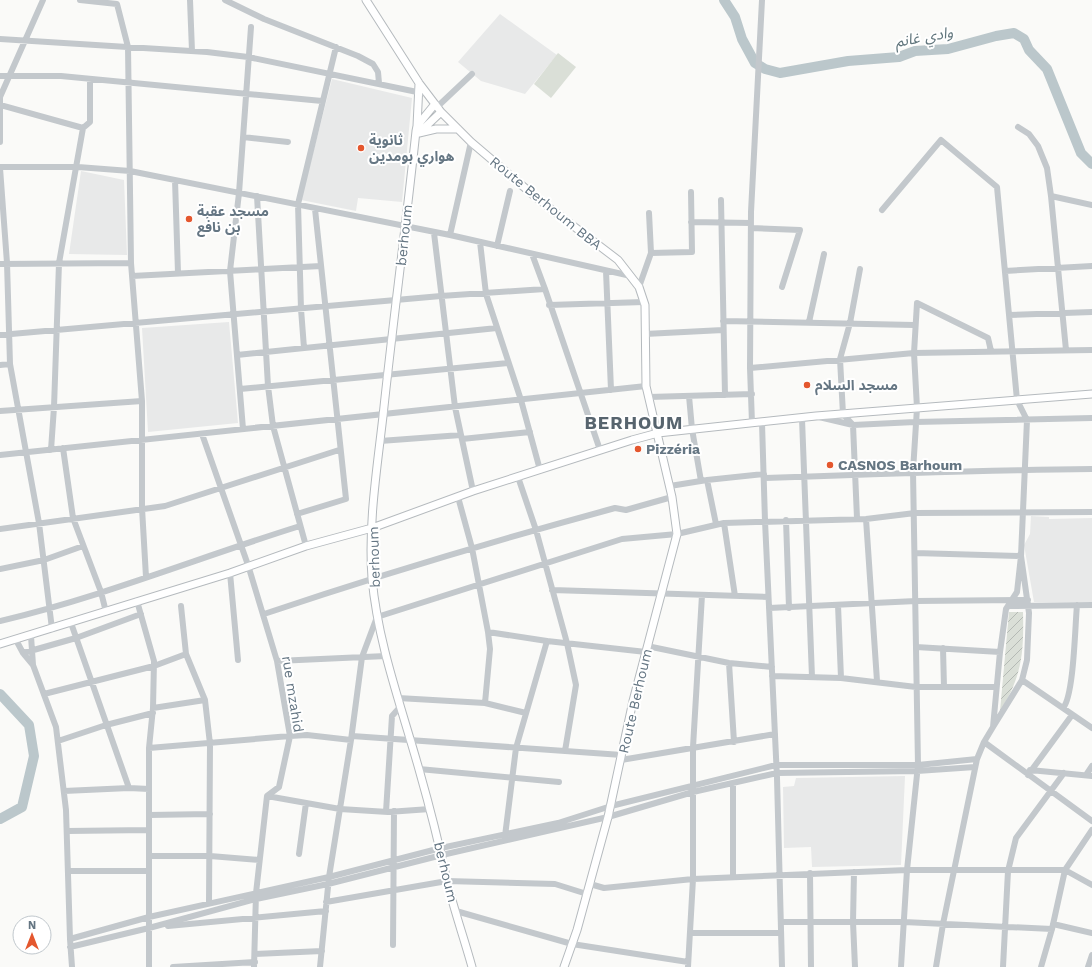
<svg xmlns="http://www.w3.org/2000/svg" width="1092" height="967" font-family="'Work Sans','Noto Sans Arabic',sans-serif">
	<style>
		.built { fill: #e8e9e9 }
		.garden { fill: url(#garden-furrows) }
		.pitch { fill: #dadfd7 }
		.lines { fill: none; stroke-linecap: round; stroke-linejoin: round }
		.river { stroke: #bbc7cb; stroke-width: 10 }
		.major-casing { stroke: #b5babe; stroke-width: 9 }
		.minor { stroke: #c3c8cc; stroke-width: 6 }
		.major { stroke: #fff; stroke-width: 7 }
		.poi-dot { fill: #e4572e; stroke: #fff; stroke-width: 1.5 }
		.labels { text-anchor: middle; stroke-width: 4; stroke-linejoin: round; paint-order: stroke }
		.poi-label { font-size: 14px; font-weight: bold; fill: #657683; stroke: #fff; text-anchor: start }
		.street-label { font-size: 14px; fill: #657683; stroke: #fff }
		.water-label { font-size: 15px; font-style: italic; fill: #60757c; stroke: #fff }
		.district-label { font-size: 18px; font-weight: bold; letter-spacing: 1px; fill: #57646e; stroke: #fff }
	</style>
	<defs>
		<pattern id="garden-furrows" width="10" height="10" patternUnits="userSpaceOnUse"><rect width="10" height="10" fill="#dadfd7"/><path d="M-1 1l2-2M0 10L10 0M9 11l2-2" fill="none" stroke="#b4b9b4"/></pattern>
	</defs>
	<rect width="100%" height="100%" fill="#fafaf8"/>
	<!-- built -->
	<path class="built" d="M 500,14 L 557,55 L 525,94 L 481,81 L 458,62 Z
		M 332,79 L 412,98 L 402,202 L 358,198 L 356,211 L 301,200 Z
		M 81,171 L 124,180 L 127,255 L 69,254 Z
		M 229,322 L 238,423 L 148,432 L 142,328 Z
		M 1031,516 L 1049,517 L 1049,519 L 1092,518 L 1092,602 L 1034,602 L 1024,545 L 1030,534 Z
		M 905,776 L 901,865 L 812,867 L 811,847 L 784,848 L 783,787 L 794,786 L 796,778 Z"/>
	<!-- garden -->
	<path class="garden" d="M 1009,612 L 1023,612 C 1024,652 1022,677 1000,711 Z"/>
	<!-- pitch -->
	<path class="pitch" d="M 558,53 L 576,67 L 551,98 L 534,84 Z"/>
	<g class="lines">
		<!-- river -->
		<path class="river" d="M 724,0 L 735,17 L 742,39 L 755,63 L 765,69 L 780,73 L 848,61 L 899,57 L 915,51 L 948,49 L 996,36 L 1014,33 L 1024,39 L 1029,50 L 1047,69 L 1081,153 L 1092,164
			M 0,694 L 29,725 L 34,756 L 22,807 L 0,819"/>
		<!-- major casing -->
		<g class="major-casing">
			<path id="major" d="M 366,0 L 419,83 L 441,112 L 471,142 L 538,199 L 618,260 L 639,287 L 645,305 L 646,386 L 672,497 L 677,534 L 633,701 L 608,817 L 577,930 L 564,967
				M 435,104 L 417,126 L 416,131 C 406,226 393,321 383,416 C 377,469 368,524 372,578 C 378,645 402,708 420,773 C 430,808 439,844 447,881 C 454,910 464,938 472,967
				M 417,126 L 419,84
				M 421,131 L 441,112
				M 419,133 L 436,129 L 458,129
				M 0,644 L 230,573 L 306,546 L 372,528 L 473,491 L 632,440 L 658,433 L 816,416 L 1092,394"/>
		</g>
		<!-- minor -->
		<path class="minor" d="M 80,0 L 117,4 L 128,47 L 131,263 L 142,401 L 142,508 L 146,577
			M 190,0 L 192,51
			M 225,0 L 264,19 L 358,56 L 373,64 L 378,72 L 379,83
			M 0,39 L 207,52 L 248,57 L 422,93
			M 0,76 L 61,76 L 322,101
			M 0,105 L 83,128
			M 437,107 L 472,74
			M 1018,127 L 1029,134 L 1038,146 L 1047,168 L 1051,196 L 1066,350
			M 243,137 L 288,142
			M 0,142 L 0,97 L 43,0
			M 0,167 L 78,167 L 130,171 L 450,235 L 631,276
			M 0,168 L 7,263 L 10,364 L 39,523 L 52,629
			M 175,180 L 178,273
			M 257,196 L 268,386 L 273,426 L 306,546
			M 1051,196 L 1092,205
			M 721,200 L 725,395
			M 882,210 L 941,140 L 997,187 L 1017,400 L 1027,420 L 1021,556 L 1029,613 L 1027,660 L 1022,680 L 993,727
			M 649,213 L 651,253
			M 691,222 L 751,223
			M 751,228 L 800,230 L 782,287
			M 434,233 L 455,407 L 473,491
			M 450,235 L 471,142
			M 480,242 L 486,294 L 521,400 L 540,470
			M 497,246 L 510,191
			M 532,254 L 545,289 L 600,450
			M 0,264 L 131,263
			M 606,271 L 611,390
			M 1005,271 L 1092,266
			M 132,276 L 321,266
			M 639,287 L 651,253 L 692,252 L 691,192
			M 549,305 L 644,302
			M 1009,315 L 1092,312
			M 723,321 L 914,325
			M 809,322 L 824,254
			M 645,334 L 723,330
			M 0,335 L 441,296 L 545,289
			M 304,348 L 301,309 L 298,204 L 336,47
			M 237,355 L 497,328
			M 0,365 L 10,364
			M 750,368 L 914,353 L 1092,350
			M 240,389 L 508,363
			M 689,396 L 692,429 L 701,481
			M 649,397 L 752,394
			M 0,411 L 142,401
			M 819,417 L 853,425 L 915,422 L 1092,418
			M 802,419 L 812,677
			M 752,423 L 750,368 L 751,212 L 762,0
			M 762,423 L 765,521 L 777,778 L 782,967
			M 243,429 L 230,271 L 239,193 L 251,27
			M 202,434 L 248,565 L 277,661 L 290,736 L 279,787 L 267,796 L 256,893 L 254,967
			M 462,439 L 530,432
			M 380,441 L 461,435
			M 63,448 L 73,518 L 101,592 L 106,612
			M 51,450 L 54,407 L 59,263 L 83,128 L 90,122 L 90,79
			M 0,455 L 646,386
			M 518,477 L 536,530 L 567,643 L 576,685 L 565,751
			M 765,478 C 874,474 983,470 1092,469
			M 707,480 L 716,524
			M 670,486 L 707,480 L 764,474
			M 458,497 L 472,548 L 488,632 L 547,641 L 646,652
			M 297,514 L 346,499 L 315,209
			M 857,518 L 853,425 L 843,414 L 840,359 L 850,323 L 860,269
			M 866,519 L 877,681
			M 786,520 L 789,608
			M 724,523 L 735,596
			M 0,529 L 165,506 L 339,450
			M 915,553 L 1021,556 L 1017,592 L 1006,609 L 1000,652 L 993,727 L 984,742 L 977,759 L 943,924 L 936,967
			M 0,569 L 44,560 L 83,546
			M 230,573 L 238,660
			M 552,590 L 768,597
			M 137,601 L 154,661 L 153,708 L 149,748 L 149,967
			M 838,605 L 841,678
			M 181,606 L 186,654 L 205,700 L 210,744 L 209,903
			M 1008,606 L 1092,605
			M 769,608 L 916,601 L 1028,600
			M 264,614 C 380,575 497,540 615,508 L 626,510 L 672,497
			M 0,621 C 102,597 200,557 300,526
			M 71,623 L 129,788
			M 31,636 L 33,665
			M 16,640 L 23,653 L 33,665 L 56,727 L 66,810 L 70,939 L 72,967
			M 647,646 L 729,663 L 772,667
			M 916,647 L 1000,652
			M 943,648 L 944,687
			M 23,653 L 76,638 L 141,614
			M 277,661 L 386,656
			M 729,663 L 734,742
			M 772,676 L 841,678 L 916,687 L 996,687
			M 1022,680 L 1092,728
			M 44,694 L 154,666 L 186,654
			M 398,698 L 485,703 L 526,713
			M 485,703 L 490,649 L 488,632
			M 153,708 L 205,700
			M 1063,708 C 1074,696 1075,625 1077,605
			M 352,736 L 622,755
			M 58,741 L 106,725 L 153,713
			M 984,742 L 1092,821
			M 149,748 L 290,736 L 307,735 L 351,740
			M 621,760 L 775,734
			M 419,769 L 559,782
			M 1030,770 L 1092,776
			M 1028,775 L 1072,715
			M 1086,775 L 1092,766
			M 64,791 L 129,788 L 149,789
			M 267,796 L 340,809 L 388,812 L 430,809
			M 386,812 L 392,716 L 400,707
			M 149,815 L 210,814
			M 67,831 L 149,830
			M 505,836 L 516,748 L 547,641
			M 299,854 L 306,803
			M 149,856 L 210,856 L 259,860
			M 68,871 L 149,871
			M 854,872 L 853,922 L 855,967
			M 810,873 L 811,967
			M 733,877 L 733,783
			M 590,884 L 604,888 L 693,879 L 907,870 L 1065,870 L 1092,885
			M 326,902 L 447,881 L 555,884 L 587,894
			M 456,911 L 572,944 L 688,962
			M 781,922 L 904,922 L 1052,929
			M 1053,924 L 1092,933
			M 168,926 L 326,911
			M 690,933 L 781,933
			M 70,939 L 149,917 L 329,877 L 441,848 L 558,823 L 611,806 L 776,765 L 918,765 L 977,759
			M 393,945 L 394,811
			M 70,947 L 149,928 L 256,899 L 328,884 L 442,855 L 608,817 L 693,792 L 777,773 L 917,771 L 975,767
			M 255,954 L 322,951
			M 173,967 L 255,962
			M 320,967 L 329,877 L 351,740 L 362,657 L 377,617 L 622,539 L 677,534 L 724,523 L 866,519 L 915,513 L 1092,512
			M 688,967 L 693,879 L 693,747 L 702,595
			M 901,967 L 907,870 L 918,765 L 913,471 L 917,408 L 914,353 L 917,303 L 988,338 L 991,351
			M 1003,967 L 1008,871 L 1016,838 L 1064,773
			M 1041,967 L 1052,929 L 1065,870 L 1092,830
			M 1088,967 L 1092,955"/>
		<!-- major -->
		<use href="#major" class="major"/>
	</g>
	<!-- markers -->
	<g class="poi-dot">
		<circle cx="361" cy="148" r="4"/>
		<circle cx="189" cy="219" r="4"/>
		<circle cx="807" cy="385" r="4"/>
		<circle cx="638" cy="449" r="4"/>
		<circle cx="830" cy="465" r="4"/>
	</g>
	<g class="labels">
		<!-- poi labels -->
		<g class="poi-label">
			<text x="369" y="145">ثانوية<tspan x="369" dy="16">هواري بومدين</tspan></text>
			<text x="197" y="216">مسجد عقبة<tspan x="197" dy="16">بن نافع</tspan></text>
			<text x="815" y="390">مسجد السلام</text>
			<text x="646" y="454">Pizzéria</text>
			<text x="838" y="470">CASNOS Barhoum</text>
		</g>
		<!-- street labels -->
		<g class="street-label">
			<text transform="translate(546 203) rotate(39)" y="5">Route Berhoum BBA</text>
			<text transform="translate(404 235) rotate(-84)" y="5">berhoum</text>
			<text transform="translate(374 557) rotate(-92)" y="5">berhoum</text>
			<text transform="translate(293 694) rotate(81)" y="5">rue mzahid</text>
			<text transform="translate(635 701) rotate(-77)" y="5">Route Berhoum</text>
			<text transform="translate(446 872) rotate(76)" y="5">berhoum</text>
		</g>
		<!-- water labels -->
		<g class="water-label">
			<text transform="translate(924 37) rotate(-10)" y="5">وادي غانم</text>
		</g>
		<!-- district labels -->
		<g class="district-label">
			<text x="634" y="429">BERHOUM</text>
		</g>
	</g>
	<!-- north arrow -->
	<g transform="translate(32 935)"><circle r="19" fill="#ffffff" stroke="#c1c8cd"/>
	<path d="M0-3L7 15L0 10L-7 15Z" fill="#e4572e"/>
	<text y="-6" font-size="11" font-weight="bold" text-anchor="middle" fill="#657683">N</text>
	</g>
</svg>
